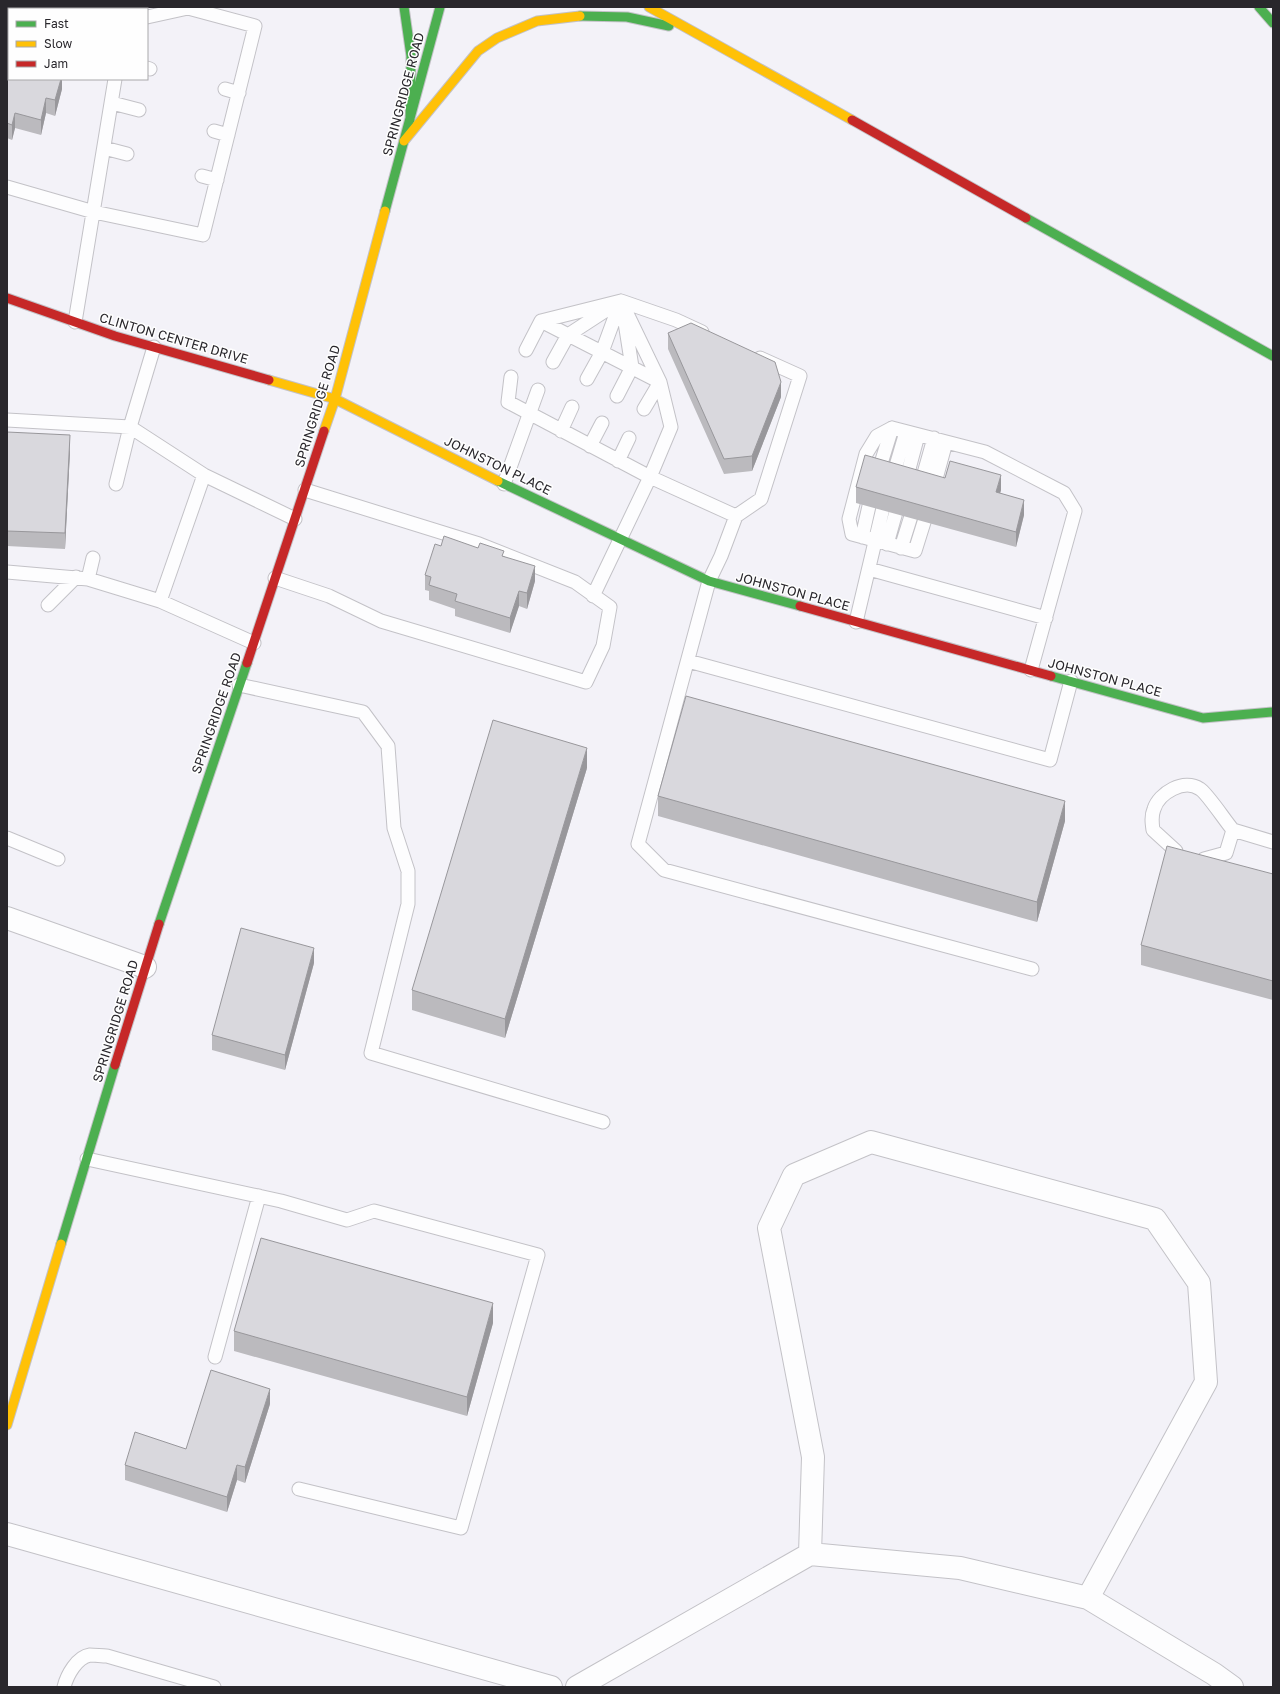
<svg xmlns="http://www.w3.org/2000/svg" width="1280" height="1694" font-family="'Golos Text',sans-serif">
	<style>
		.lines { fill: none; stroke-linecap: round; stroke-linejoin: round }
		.lane-casing { stroke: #c3c2c7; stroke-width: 15 }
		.street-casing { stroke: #c3c2c7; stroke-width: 24 }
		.fast-casing { stroke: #c3c2c7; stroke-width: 11 }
		.slow-casing { stroke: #c3c2c7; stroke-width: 11 }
		.jam-casing { stroke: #c3c2c7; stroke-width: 11 }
		.lane { stroke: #fdfdfe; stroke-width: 13 }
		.street { stroke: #fdfdfe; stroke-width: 22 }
		.fast { stroke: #4caf50; stroke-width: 9 }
		.slow { stroke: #ffc107; stroke-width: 9 }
		.jam { stroke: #c62828; stroke-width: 9 }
		.wall { fill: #bbbabe }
		.shaded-wall { fill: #98979b }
		.building { fill: #d9d8dd; stroke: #98979b }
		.labels { text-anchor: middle; stroke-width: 3; stroke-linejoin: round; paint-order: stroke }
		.street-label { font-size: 13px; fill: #29272c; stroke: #fefefe }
	</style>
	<rect width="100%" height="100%" fill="#f3f2f8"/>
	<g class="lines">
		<!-- lane casing -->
		<g class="lane-casing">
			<path id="lane" d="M 7,19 L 9,19
				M 147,68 L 150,69
				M 225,89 L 239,93
				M 112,103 L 139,110
				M 214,131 L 228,135
				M 104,148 L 127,154
				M 202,176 L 217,180
				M 7,187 L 94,212 L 203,235 L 255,26 L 188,8 L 147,17
				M 621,301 L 660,382 L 671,427 L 650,477 L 736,516
				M 541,321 L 660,382
				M 75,322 L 115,79
				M 526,350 L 541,321 L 621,301 L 676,320 L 702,332
				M 760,358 L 800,376 L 761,499 L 736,516 L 721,556 L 709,581 L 638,844 L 664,870 L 1032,969
				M 553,362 L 568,335 L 611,307
				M 511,377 L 508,402 L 650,477 L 593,596
				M 587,379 L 602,352 L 620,303
				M 617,396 L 632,367 L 624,316
				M 644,409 L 660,382
				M 7,420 L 130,427 L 154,347
				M 561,431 L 572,407
				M 590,446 L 602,423
				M 618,461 L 629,438
				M 878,473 L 892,428
				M 893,476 L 906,432
				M 906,480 L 918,435
				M 116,484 L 130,427 L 204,475 L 295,519
				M 504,484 L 538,390
				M 921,484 L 934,438
				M 934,486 L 946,442
				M 925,519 L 915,551 L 852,534 L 849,519 L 866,454 L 877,436 L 892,428 L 985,452 L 1064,493 L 1075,511 L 1031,670
				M 862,537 L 869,506
				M 887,544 L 896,512
				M 901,548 L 911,516
				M 869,569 L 1046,618
				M 7,572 L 88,579 L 160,601 L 254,643
				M 275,578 L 329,596 L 381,621 L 586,682 L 603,646 L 610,607 L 575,582 L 479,544 L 305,490
				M 88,579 L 93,558
				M 160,601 L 204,475
				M 48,605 L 76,577
				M 856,622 L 883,508
				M 688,661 L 1050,760 L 1071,681
				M 239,685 L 363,712 L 388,746 L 394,828 L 408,871 L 408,904 L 371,1053 L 603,1122
				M 1233,830 L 1273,842
				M 7,838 L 58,859
				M 1176,851 L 1153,830 C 1152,823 1151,816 1154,809 C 1159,793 1184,778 1200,789 C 1207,793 1226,822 1233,830 L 1226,853 L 1204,859
				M 87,1159 L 281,1201 L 347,1220 L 374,1211 L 538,1255 L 461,1528 L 299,1489
				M 215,1357 L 259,1196
				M 64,1687 C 67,1675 77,1657 90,1655 C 95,1655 102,1656 107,1656 L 214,1687"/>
		</g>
		<!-- street casing -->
		<g class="street-casing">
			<path id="street" d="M 7,918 L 145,967
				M 7,1534 L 551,1687
				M 810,1554 L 813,1457 L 769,1228 L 794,1175 L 871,1142 L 1155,1219 L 1199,1283 L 1206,1382 L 1088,1598
				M 577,1687 L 810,1554 L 960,1568 L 1088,1598 L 1214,1674 L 1232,1687"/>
		</g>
		<!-- fast casing -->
		<g class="fast-casing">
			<path id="fast" d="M 404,7 L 411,56 L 410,120
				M 1259,7 L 1273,23
				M 580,16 L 627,17 L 669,26
				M 385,211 L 440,7
				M 1026,218 L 1273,356
				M 498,481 L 709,581 L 800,606
				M 1051,676 L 1203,718 L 1273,712
				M 159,924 L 247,663
				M 61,1244 L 115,1065"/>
		</g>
		<!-- slow casing -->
		<g class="slow-casing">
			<path id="slow" d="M 649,7 L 852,120
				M 404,141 L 478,51 L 497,38 L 537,21 L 580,16
				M 269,380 L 335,399 L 498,481
				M 324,431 L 335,399 L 385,211
				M 7,1425 L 61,1244"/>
		</g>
		<!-- jam casing -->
		<g class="jam-casing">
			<path id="jam" d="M 852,120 L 1026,218
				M 7,298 L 115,336 L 269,380
				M 800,606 L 1051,676
				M 247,663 L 324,431
				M 115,1065 L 159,924"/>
		</g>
		<!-- lane -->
		<use href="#lane" class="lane"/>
		<!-- street -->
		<use href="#street" class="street"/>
		<!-- fast -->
		<use href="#fast" class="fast"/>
		<!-- slow -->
		<use href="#slow" class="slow"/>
		<!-- jam -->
		<use href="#jam" class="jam"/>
	</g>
	<!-- wall -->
	<path class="wall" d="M 7,40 L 62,79 L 62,89 L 55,116 L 46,113 L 41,135 L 15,128 L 12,140 L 7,138 Z
		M 668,333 L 781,397 L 752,471 L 724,474 L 668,349 Z
		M 7,432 L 70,451 L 65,549 L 7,546 Z
		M 945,478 L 1001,490 L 1000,493 L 1024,515 L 1016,547 L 856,503 L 856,487 Z
		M 441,546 L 504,556 L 535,581 L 527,609 L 519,606 L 510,633 L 455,616 L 455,609 L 429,600 L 429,591 L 425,590 L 425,575 Z
		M 587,768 L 505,1038 L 412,1010 L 412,990 Z
		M 658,796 L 1065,821 L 1037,922 L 658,816 Z
		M 1273,874 L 1273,1000 L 1141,965 L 1141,945 Z
		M 314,963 L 285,1070 L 212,1050 L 212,1035 Z
		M 493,1323 L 467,1416 L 234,1351 L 234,1331 Z
		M 270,1404 L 245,1483 L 237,1480 L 227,1512 L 125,1480 L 125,1465 L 186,1449 Z"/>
	<!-- shaded-wall -->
	<path class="shaded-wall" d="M 61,79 L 62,79 L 62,89 L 55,116 L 55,100 Z
		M 46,98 L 46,113 L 41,135 L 41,120 Z
		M 15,113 L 15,128 L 12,140 L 12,125 Z
		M 781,382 L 781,397 L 752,471 L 752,456 Z
		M 70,435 L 70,451 L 65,549 L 65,533 Z
		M 1001,475 L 1001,490 L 996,507 L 996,492 Z
		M 1024,500 L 1024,515 L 1016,547 L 1016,532 Z
		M 535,566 L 535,581 L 527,609 L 527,593 Z
		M 519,591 L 519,606 L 510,633 L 510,618 Z
		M 587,748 L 587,768 L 505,1038 L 505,1019 Z
		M 1065,801 L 1065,821 L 1037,922 L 1037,902 Z
		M 314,948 L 314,963 L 285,1070 L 285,1055 Z
		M 493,1303 L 493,1323 L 467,1416 L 467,1397 Z
		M 270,1389 L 270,1404 L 245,1483 L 245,1467 Z
		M 237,1465 L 237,1480 L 227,1512 L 227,1497 Z"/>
	<!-- building -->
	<path class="building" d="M 7,40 L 9,40 L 9,79 L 61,79 L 55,100 L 46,98 L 41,120 L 15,113 L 12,125 L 7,123 Z
		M 691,323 L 775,362 L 781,382 L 752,456 L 724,459 L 668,333 Z
		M 7,432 L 70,435 L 65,533 L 7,531 Z
		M 865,455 L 945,478 L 950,461 L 1001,475 L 996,492 L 1024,500 L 1016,532 L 856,487 Z
		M 444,536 L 478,548 L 480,543 L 504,551 L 502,556 L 535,566 L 527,593 L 519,591 L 510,618 L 455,601 L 457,594 L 429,585 L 431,577 L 425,575 L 435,544 L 441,546 Z
		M 686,696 L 1065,801 L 1037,902 L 658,796 Z
		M 493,720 L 587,748 L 505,1019 L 412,990 Z
		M 1167,846 L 1273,874 L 1273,981 L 1141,945 Z
		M 241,928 L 314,948 L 285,1055 L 212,1035 Z
		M 261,1238 L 493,1303 L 467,1397 L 234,1331 Z
		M 211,1370 L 270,1389 L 245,1467 L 237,1465 L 227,1497 L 125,1465 L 135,1432 L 186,1449 Z"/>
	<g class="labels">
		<!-- street labels -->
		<g class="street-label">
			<text transform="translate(403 94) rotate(-75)" y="5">SPRINGRIDGE ROAD</text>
			<text transform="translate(174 338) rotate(16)" y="5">CLINTON CENTER DRIVE</text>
			<text transform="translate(317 406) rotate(-73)" y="5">SPRINGRIDGE ROAD</text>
			<text transform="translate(498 465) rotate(26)" y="5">JOHNSTON PLACE</text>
			<text transform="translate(793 591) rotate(15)" y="5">JOHNSTON PLACE</text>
			<text transform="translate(1105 677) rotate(15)" y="5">JOHNSTON PLACE</text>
			<text transform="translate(216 713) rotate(-71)" y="5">SPRINGRIDGE ROAD</text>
			<text transform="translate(115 1021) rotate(-73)" y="5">SPRINGRIDGE ROAD</text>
		</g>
	</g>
	<!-- border -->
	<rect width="1280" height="1694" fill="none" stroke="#29272c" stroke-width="16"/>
	<!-- legend -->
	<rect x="8" y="8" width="140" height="72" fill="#fefefe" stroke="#a9a8aa"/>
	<rect x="16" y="21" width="20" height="6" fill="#4caf50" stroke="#a9a8aa"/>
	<text x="44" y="28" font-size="12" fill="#29272c">Fast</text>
	<rect x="16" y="41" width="20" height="6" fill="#ffc107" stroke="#a9a8aa"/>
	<text x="44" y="48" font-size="12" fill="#29272c">Slow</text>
	<rect x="16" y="61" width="20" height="6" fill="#c62828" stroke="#a9a8aa"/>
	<text x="44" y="68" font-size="12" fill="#29272c">Jam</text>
</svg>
